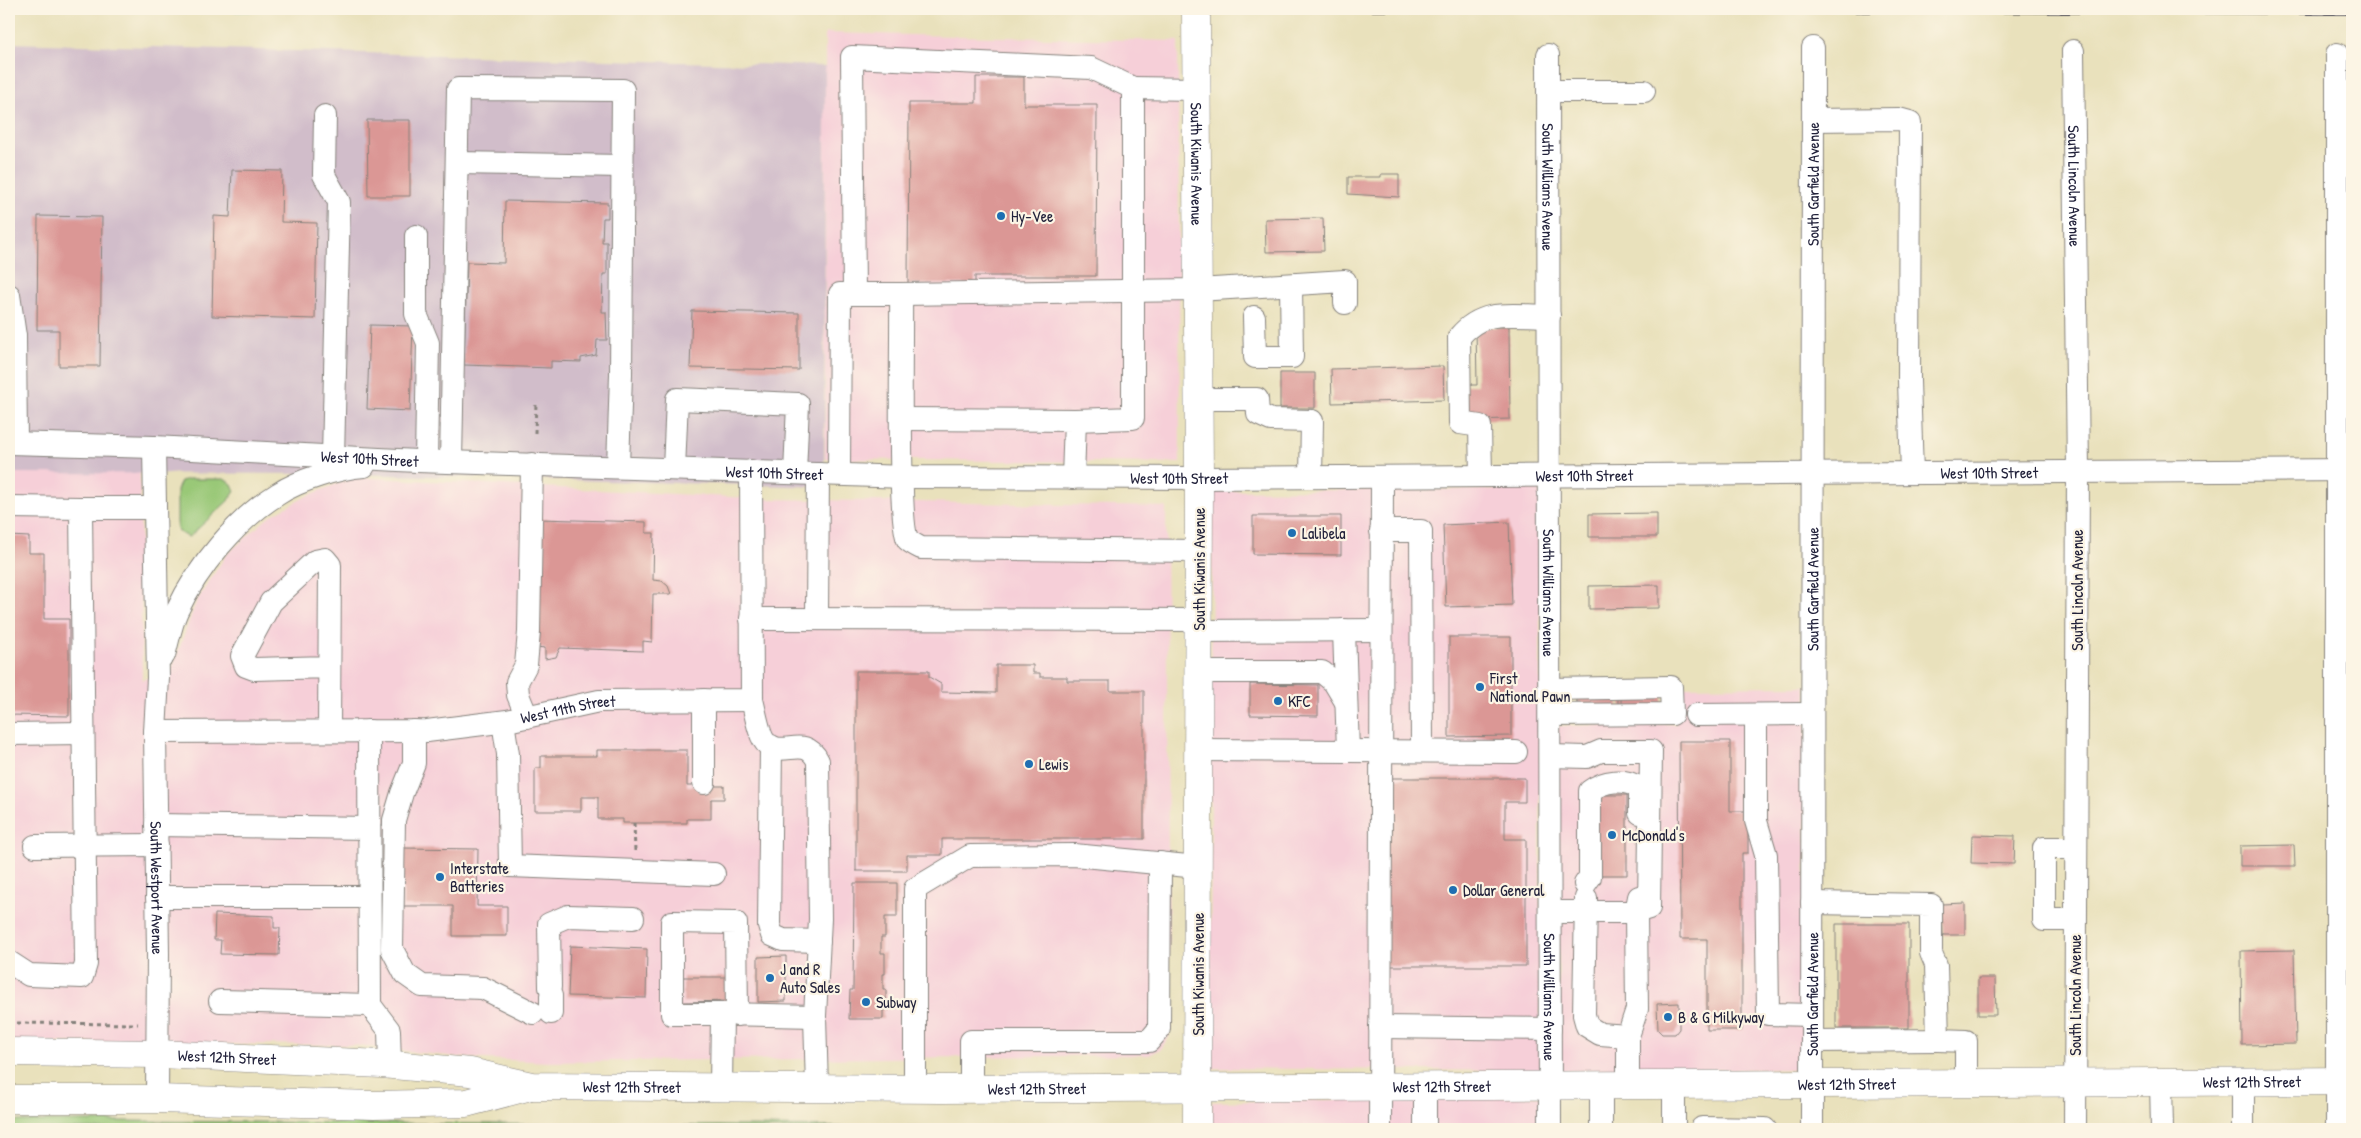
<svg xmlns="http://www.w3.org/2000/svg" width="2361" height="1138" font-family="'Patrick Hand',sans-serif">
	<style>
		.built { fill: #f6cfd8 }
		.industrial { fill: #d1bdca }
		.green { fill: #99c877; stroke: #5e7559 }
		.lines { fill: none; stroke-linecap: round; stroke-linejoin: round }
		.stream { stroke: #5bc6d4; stroke-width: 5.5 }
		.building { fill: #db9795 }
		.minor-casing { stroke: #86827c; stroke-width: 24 }
		.major-casing { stroke: #86827c; stroke-width: 29 }
		.path { stroke: #86827c; stroke-width: 3; stroke-dasharray: 4 4; stroke-linecap: butt }
		.minor { stroke: #fff; stroke-width: 22 }
		.major { stroke: #fff; stroke-width: 28 }
		.rail-casing { stroke: #22223b; stroke-width: 5.5 }
		.rail { stroke: #fcf5e5; stroke-width: 4; stroke-dasharray: 11; stroke-linecap: butt }
		.poi-dot { fill: #1f6fb2; stroke: #fcf5e5; stroke-width: 2 }
		.labels { text-anchor: middle; stroke-width: 4.5; stroke-linejoin: round; paint-order: stroke }
		.street-label { font-size: 16px; fill: #22223b; stroke: #fcf5e5 }
		.poi-label { font-size: 16px; fill: #22223b; stroke: #fcf5e5; text-anchor: start }
	</style>
	<rect width="100%" height="100%" fill="#fcf5e5"/>
	<filter id="ink" filterUnits="userSpaceOnUse"><feTurbulence type="fractalNoise" baseFrequency=".02" numOctaves="2"/><feDisplacementMap in="SourceGraphic" scale="10" xChannelSelector="R" yChannelSelector="G"/><feConvolveMatrix kernelMatrix="1 2 1 2 8 2 1 2 1" color-interpolation-filters="sRGB"/></filter>
	<filter id="wash" filterUnits="userSpaceOnUse"><feTurbulence type="fractalNoise" baseFrequency=".0096" numOctaves="4" result="noise"/><feDisplacementMap in="SourceGraphic" scale="20" xChannelSelector="R" yChannelSelector="G"/><feGaussianBlur stdDeviation="1.12" result="paint"/><feColorMatrix in="noise" values="0 0 0 0 0 0 0 0 0 0 0 0 0 0 0 0 0 1.4 0 .05"/><feComposite in="paint" operator="in"/></filter>
	<g filter="url(#wash)">
		<rect width="100%" height="100%" fill="#e9e1bc"/>
		<!-- built -->
		<path class="built" d="M 825,33 L 1178,41 L 1180,463 L 825,459 Z
			M 9,473 L 140,473 L 142,680 L 171,671 L 196,602 L 226,555 L 270,516 L 307,496 L 354,477 L 768,499 L 1166,507 L 1169,1037 L 1161,1049 L 1149,1055 L 549,1062 L 466,1058 L 353,1045 L 9,1042 Z
			M 1540,489 L 1540,1071 L 1210,1068 L 1212,491 Z
			M 1806,686 L 1805,1069 L 1559,1071 L 1558,726 L 1676,724 L 1677,687 Z
			M 1540,1096 L 1540,1129 L 1211,1129 L 1212,1102 Z"/>
		<!-- industrial -->
		<path class="industrial" d="M 9,43 L 825,66 L 824,487 L 350,474 L 9,473 Z"/>
		<!-- green -->
		<path class="green" d="M 189,479 L 224,479 L 232,484 L 235,491 L 230,499 L 189,537 L 180,533 L 177,528 L 177,490 L 181,481 Z
			M 9,1121 L 130,1121 L 1118,1129 L 9,1129 Z"/>
		<g class="lines">
			<!-- stream -->
			<path class="stream" d="M 94,9 L 249,9"/>
		</g>
		<g id="blocks">
			<!-- building -->
			<path class="building" d="M 976,77 L 1024,77 L 1024,105 L 1097,105 L 1096,276 L 975,276 L 975,284 L 908,284 L 909,103 L 976,103 Z
				M 367,120 L 410,120 L 410,196 L 368,196 Z
				M 232,170 L 282,171 L 281,222 L 317,223 L 315,319 L 212,316 L 214,216 L 230,217 Z
				M 1381,174 L 1399,174 L 1399,197 L 1348,194 L 1348,177 L 1381,177 Z
				M 505,201 L 608,203 L 608,218 L 603,218 L 602,242 L 607,242 L 607,274 L 603,274 L 602,312 L 606,312 L 607,340 L 597,340 L 596,355 L 581,358 L 581,362 L 551,361 L 551,368 L 464,365 L 467,262 L 504,263 Z
				M 38,216 L 102,217 L 100,366 L 59,366 L 59,330 L 37,330 Z
				M 1323,218 L 1324,251 L 1266,252 L 1265,219 Z
				M 692,311 L 799,313 L 799,370 L 690,368 Z
				M 370,325 L 413,326 L 410,411 L 367,409 Z
				M 1476,327 L 1509,327 L 1510,419 L 1467,420 L 1466,385 L 1477,385 Z
				M 1443,366 L 1444,400 L 1332,403 L 1331,369 Z
				M 1280,373 L 1315,373 L 1315,408 L 1280,408 Z
				M 1657,513 L 1657,537 L 1589,537 L 1589,514 Z
				M 1253,516 L 1341,516 L 1341,555 L 1253,554 Z
				M 539,519 L 646,522 L 646,533 L 654,533 L 653,580 L 662,581 L 668,586 L 671,594 L 653,594 L 652,642 L 643,641 L 643,651 L 560,648 L 556,657 L 545,659 L 545,648 L 536,647 Z
				M 1509,522 L 1512,605 L 1446,607 L 1443,525 Z
				M 9,536 L 29,537 L 29,553 L 44,553 L 44,619 L 69,619 L 69,716 L 9,715 Z
				M 1659,585 L 1659,608 L 1589,609 L 1589,586 Z
				M 1449,637 L 1511,637 L 1511,736 L 1449,737 Z
				M 996,665 L 1033,665 L 1033,673 L 1040,673 L 1040,677 L 1067,677 L 1067,681 L 1110,681 L 1110,691 L 1144,691 L 1144,839 L 942,839 L 942,855 L 907,855 L 907,871 L 856,871 L 856,671 L 929,671 L 929,677 L 941,684 L 941,692 L 996,693 Z
				M 1250,684 L 1318,685 L 1318,716 L 1250,715 Z
				M 1577,693 L 1618,693 L 1618,709 L 1577,710 Z
				M 1621,693 L 1662,693 L 1662,710 L 1621,710 Z
				M 1679,741 L 1730,741 L 1730,811 L 1748,811 L 1748,853 L 1742,853 L 1742,1030 L 1707,1030 L 1707,939 L 1680,939 Z
				M 597,750 L 687,750 L 687,786 L 724,786 L 724,799 L 711,799 L 711,819 L 687,819 L 687,823 L 623,823 L 623,819 L 598,819 L 598,797 L 581,797 L 581,811 L 535,811 L 535,768 L 541,768 L 541,756 L 597,756 Z
				M 1387,778 L 1525,778 L 1525,802 L 1505,802 L 1505,839 L 1526,839 L 1526,966 L 1386,966 Z
				M 1597,795 L 1627,795 L 1627,875 L 1596,875 Z
				M 1972,835 L 2015,836 L 2014,864 L 1971,863 Z
				M 2294,845 L 2295,866 L 2240,866 L 2240,846 Z
				M 403,848 L 478,849 L 477,906 L 507,906 L 507,936 L 453,936 L 453,906 L 403,906 Z
				M 854,883 L 897,883 L 897,917 L 885,917 L 885,937 L 881,937 L 881,953 L 885,953 L 885,974 L 883,974 L 883,989 L 886,989 L 886,1010 L 883,1010 L 883,1019 L 849,1019 L 850,990 L 853,990 Z
				M 1965,903 L 1965,935 L 1943,935 L 1942,904 Z
				M 215,914 L 274,916 L 274,928 L 280,928 L 279,955 L 220,954 L 221,940 L 214,940 Z
				M 1836,924 L 1909,924 L 1909,1028 L 1836,1028 Z
				M 570,946 L 647,949 L 646,998 L 568,996 Z
				M 2294,950 L 2296,1044 L 2242,1045 L 2241,951 Z
				M 786,956 L 786,1001 L 758,1002 L 758,957 Z
				M 683,977 L 730,977 L 730,1001 L 683,1002 Z
				M 1978,978 L 1995,978 L 1996,1015 L 1978,1015 Z
				M 1679,1003 L 1679,1029 L 1675,1034 L 1662,1034 L 1658,1030 L 1657,1004 Z
				M 1869,1127 L 1912,1127 L 1912,1129 L 1869,1129 Z"/>
		</g>
	</g>
	<g filter="url(#ink)">
		<use href="#blocks" fill-opacity="0" stroke="#86827c" stroke-width="1"/>
		<g class="lines">
			<!-- minor casing -->
			<g class="minor-casing">
				<g id="minor">
					<path id="s1" d="M 2073,51 L 2078,471 L 2075,1129"/>
					<path d="M 2337,54 L 2337,1129"/>
					<path id="s2" d="M 1548,55 L 1550,1129"/>
					<path d="M 1548,91 L 1644,91"/>
					<path d="M 325,116 L 324,175 L 339,202 L 333,457"/>
					<path d="M 1813,120 L 1899,119 L 1910,122 L 1909,381 L 1912,473"/>
					<path d="M 457,163 L 622,166"/>
					<path d="M 416,236 L 416,314 L 428,343 L 426,461"/>
					<path d="M 854,294 L 852,57 L 1091,68 L 1133,88"/>
					<path d="M 901,294 L 1198,290 L 1345,281 L 1345,303"/>
					<path d="M 9,295 L 15,336"/>
					<path d="M 1254,317 L 1255,357 L 1292,357 L 1291,285"/>
					<path d="M 9,336 L 15,336 L 16,443"/>
					<path d="M 1198,399 L 1257,399 L 1258,414 L 1271,420 L 1312,421 L 1311,477"/>
					<path d="M 902,419 L 1075,420 L 1073,478"/>
					<path d="M 1075,420 L 1133,418 L 1133,88 L 1196,89"/>
					<path id="s3" d="M 9,443 L 154,447 L 417,461 L 906,477 L 1199,478 L 2352,470"/>
					<path id="s4" d="M 154,447 L 158,678 L 155,732 L 158,954 L 157,1099"/>
					<path d="M 451,462 L 458,89 L 623,90 L 621,374 L 618,467"/>
					<path d="M 674,469 L 677,399 L 798,404 L 795,473"/>
					<path d="M 839,474 L 840,294 L 901,294 C 902,327 897,523 908,540 C 911,543 917,546 921,548 L 1199,551"/>
					<path d="M 1481,476 L 1480,426 L 1460,423 L 1459,337 C 1484,307 1513,316 1549,316"/>
					<path d="M 9,507 L 81,508 L 86,964 L 82,977 L 29,975 L 9,962"/>
					<path d="M 81,508 L 155,508"/>
					<path d="M 1381,531 L 1421,531 L 1422,751"/>
					<path d="M 751,619 L 1199,620"/>
					<path d="M 817,619 L 818,474"/>
					<path d="M 1344,630 L 1348,751"/>
					<path d="M 1199,631 L 1381,630"/>
					<path d="M 164,655 C 168,641 171,624 177,611 C 197,568 237,519 278,494 C 299,480 339,468 364,466"/>
					<path d="M 1199,672 L 1322,672 L 1334,682 L 1346,702"/>
					<path d="M 1550,689 L 1671,687 L 1672,714 L 1550,715"/>
					<path d="M 752,700 C 755,710 759,738 767,744 C 784,758 805,734 818,761 L 820,919 L 815,1016 L 817,1089"/>
					<path d="M 1696,715 L 1812,714"/>
					<path d="M 1756,715 L 1756,821 L 1766,855 L 1768,1014 L 1812,1015"/>
					<path d="M 527,717 L 518,695 L 517,682 L 526,665 L 529,632 L 532,464"/>
					<path d="M 503,722 L 508,754 L 510,866 L 714,874"/>
					<path d="M 329,731 C 329,675 330,620 330,565 L 325,559 L 315,561 L 271,602 L 242,656 L 246,666 L 254,669 L 329,667"/>
					<path d="M 369,731 L 370,1005 L 389,1030 L 390,1065"/>
					<path d="M 414,731 L 414,763 L 402,793 L 394,820 L 392,949 L 405,974 L 422,986 L 483,988 L 533,1013"/>
					<path id="s5" d="M 155,732 L 427,731 L 507,721 L 599,701 L 752,700 L 751,471"/>
					<path d="M 9,734 L 83,733"/>
					<path d="M 771,746 L 769,925 L 772,935 L 783,940 L 819,941"/>
					<path d="M 1198,750 L 1516,752"/>
					<path d="M 1550,756 L 1587,757 L 1601,751 L 1651,751 L 1649,908 L 1636,912 L 1637,1009 L 1628,1036 L 1628,1085"/>
					<path d="M 704,783 L 704,700"/>
					<path d="M 156,825 L 369,828"/>
					<path d="M 35,846 L 157,845"/>
					<path d="M 1585,884 L 1590,877 L 1590,791 C 1604,780 1624,778 1640,788 L 1640,813"/>
					<path d="M 157,897 L 369,897"/>
					<path d="M 1586,898 L 1584,1015 L 1587,1026 L 1600,1034 L 1628,1036"/>
					<path d="M 1550,912 L 1636,912 L 1639,897"/>
					<path d="M 2075,920 L 2044,920 L 2044,848 L 2076,848"/>
					<path d="M 550,987 L 549,924 L 568,916 L 633,918"/>
					<path d="M 551,996 L 551,1013"/>
					<path d="M 220,1001 L 370,1005"/>
					<path d="M 722,1014 L 672,1014 L 672,922 L 736,923 L 737,1015"/>
					<path d="M 1380,1027 L 1550,1029"/>
					<path d="M 1938,1040 L 1966,1041 L 1966,1083"/>
					<path d="M 1812,1041 L 1938,1040 L 1936,965 L 1931,953 L 1931,905 L 1812,903"/>
					<path d="M 2161,1082 L 2162,1129"/>
					<path d="M 1674,1084 L 1674,1129"/>
					<path d="M 1601,1085 L 1601,1129"/>
					<path d="M 1425,1086 L 1425,1129"/>
					<path d="M 721,1087 L 722,1014 L 815,1016"/>
					<path d="M 915,1088 L 915,889 L 970,856 L 1074,855 L 1198,867"/>
					<path d="M 971,1088 L 971,1041 L 1149,1041 L 1159,1029 L 1160,863"/>
					<path d="M 1702,1128 L 1765,1129"/>
					<path d="M 1380,1129 L 1382,477"/>
					<path id="s6" d="M 1812,1129 L 1813,48"/>
					<path d="M 2243,1129 L 2243,1081"/>
				</g>
			</g>
			<!-- major casing -->
			<g class="major-casing">
				<g id="major">
					<path id="s7" d="M 1196,9 L 1199,478 L 1197,1129"/>
					<path id="s8" d="M 9,1052 L 158,1054 L 382,1064 L 470,1072 L 531,1086 L 942,1089 L 2352,1081"/>
					<path d="M 9,1099 L 157,1099 L 374,1105 L 466,1103 L 527,1087"/>
				</g>
			</g>
			<!-- path -->
			<path class="path" d="M 535,433 L 536,403
				M 634,823 L 635,852
				M 9,1023 L 138,1024"/>
			<!-- minor -->
			<use href="#minor" class="minor"/>
			<!-- major -->
			<use href="#major" class="major"/>
			<!-- rail casing -->
			<g class="rail-casing">
				<path id="rail" d="M 1108,9 L 1560,9
					M 1565,9 L 2352,12"/>
			</g>
			<!-- rail -->
			<use href="#rail" class="rail"/>
		</g>
	</g>
	<!-- markers -->
	<g class="poi-dot">
		<circle cx="1001" cy="216" r="5"/>
		<circle cx="1292" cy="533" r="5"/>
		<circle cx="1480" cy="687" r="5"/>
		<circle cx="1278" cy="701" r="5"/>
		<circle cx="1029" cy="764" r="5"/>
		<circle cx="1612" cy="835" r="5"/>
		<circle cx="440" cy="877" r="5"/>
		<circle cx="1453" cy="890" r="5"/>
		<circle cx="770" cy="978" r="5"/>
		<circle cx="866" cy="1002" r="5"/>
		<circle cx="1668" cy="1017" r="5"/>
	</g>
	<g class="labels">
		<!-- street labels -->
		<g class="street-label">
			<text dy="6" stroke="none"><textPath href="#s7" startOffset="155">South Kiwanis Avenue</textPath></text>
			<text dy="6" stroke="none"><textPath href="#s6" startOffset="945">South Garfield Avenue</textPath></text>
			<text dy="6" stroke="none"><textPath href="#s1" startOffset="135">South Lincoln Avenue</textPath></text>
			<text dy="6" stroke="none"><textPath href="#s2" startOffset="132">South Williams Avenue</textPath></text>
			<text dy="6" stroke="none"><textPath href="#s3" startOffset="361">West 10th Street</textPath></text>
			<text dy="6" stroke="none"><textPath href="#s3" startOffset="766">West 10th Street</textPath></text>
			<text dy="6" stroke="none"><textPath href="#s3" startOffset="1981">West 10th Street</textPath></text>
			<text dy="6" stroke="none"><textPath href="#s3" startOffset="1576">West 10th Street</textPath></text>
			<text dy="6" stroke="none"><textPath href="#s3" startOffset="1171">West 10th Street</textPath></text>
			<text transform="translate(1199 569) rotate(-90)" y="6">South Kiwanis Avenue</text>
			<text dy="6" stroke="none"><textPath href="#s6" startOffset="540">South Garfield Avenue</textPath></text>
			<text transform="translate(2077 590) rotate(-90)" y="6">South Lincoln Avenue</text>
			<text dy="6" stroke="none"><textPath href="#s2" startOffset="538">South Williams Avenue</textPath></text>
			<text dy="6" stroke="none"><textPath href="#s5" startOffset="415">West 11th Street</textPath></text>
			<text dy="6" stroke="none"><textPath href="#s4" startOffset="441">South Westport Avenue</textPath></text>
			<text transform="translate(1198 974) rotate(-90)" y="6">South Kiwanis Avenue</text>
			<text dy="6" stroke="none"><textPath href="#s6" startOffset="135">South Garfield Avenue</textPath></text>
			<text transform="translate(2075 995) rotate(-90)" y="6">South Lincoln Avenue</text>
			<text dy="6" stroke="none"><textPath href="#s2" startOffset="942">South Williams Avenue</textPath></text>
			<text dy="6" stroke="none"><textPath href="#s8" startOffset="218">West 12th Street</textPath></text>
			<text dy="6" stroke="none"><textPath href="#s8" startOffset="2245">West 12th Street</textPath></text>
			<text dy="6" stroke="none"><textPath href="#s8" startOffset="1840">West 12th Street</textPath></text>
			<text dy="6" stroke="none"><textPath href="#s8" startOffset="1435">West 12th Street</textPath></text>
			<text dy="6" stroke="none"><textPath href="#s8" startOffset="625">West 12th Street</textPath></text>
			<text dy="6" stroke="none"><textPath href="#s8" startOffset="1030">West 12th Street</textPath></text>
		</g>
		<!-- poi labels -->
		<g class="poi-label">
			<text x="1011" y="222">Hy-Vee</text>
			<text x="1302" y="539">Lalibela</text>
			<text x="1490" y="684">First<tspan x="1490" dy="18">National Pawn</tspan></text>
			<text x="1288" y="707">KFC</text>
			<text x="1039" y="770">Lewis</text>
			<text x="1622" y="841">McDonald's</text>
			<text x="450" y="874">Interstate<tspan x="450" dy="18">Batteries</tspan></text>
			<text x="1463" y="896">Dollar General</text>
			<text x="780" y="975">J and R<tspan x="780" dy="18">Auto Sales</tspan></text>
			<text x="876" y="1008">Subway</text>
			<text x="1678" y="1023">B &amp; G Milkyway</text>
		</g>
	</g>
	<!-- margin -->
	<rect width="2361" height="1138" fill="none" stroke="#fcf5e5" stroke-width="30"/>
</svg>
